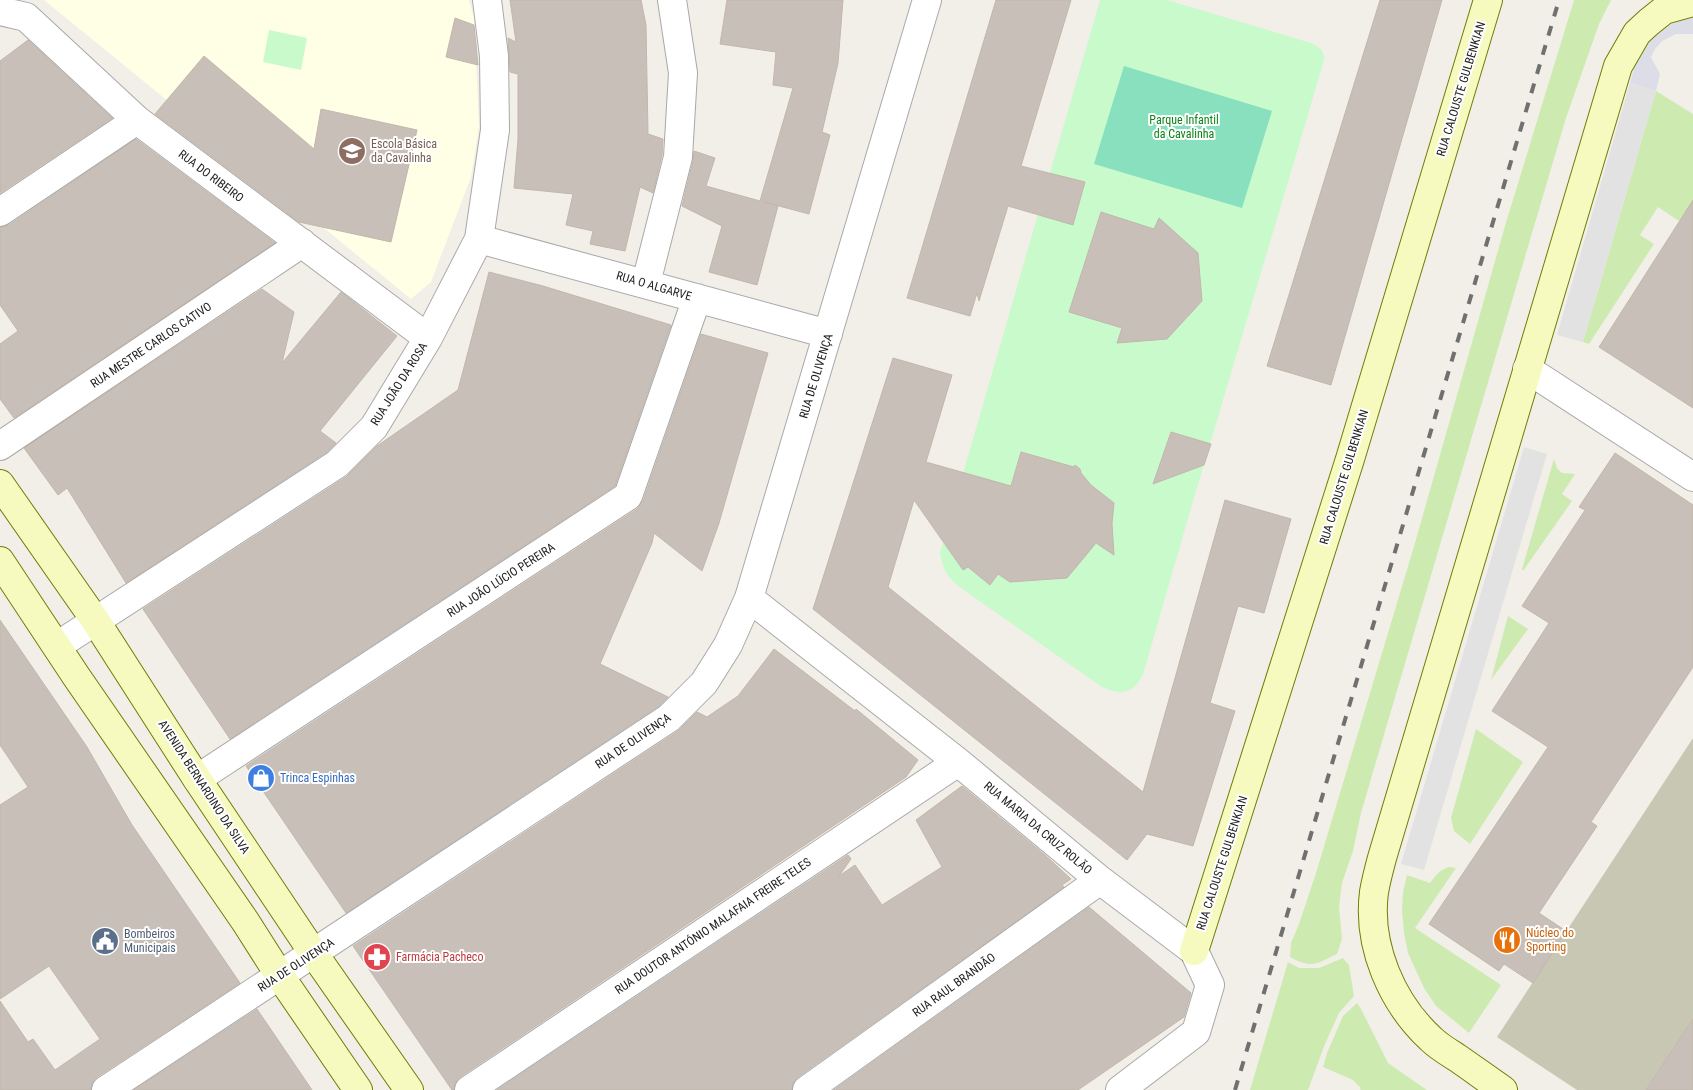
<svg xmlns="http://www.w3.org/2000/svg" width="1693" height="1090" font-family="'Roboto Condensed',sans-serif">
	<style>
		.education { fill: #ffffe5 }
		.construction { fill: #c7c7b4 }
		.grass { fill: #cdebb0 }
		.park { fill: #c8facc }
		.pitch { fill: #88e0be }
		.parking { fill: #e2e2e2 }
		.plaza { fill: #dddde8 }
		.building { fill: #c7bfb8; stroke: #c4b6ab }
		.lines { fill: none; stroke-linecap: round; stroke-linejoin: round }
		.street-casing { stroke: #a9a9a9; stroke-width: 30 }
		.secondary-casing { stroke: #707d05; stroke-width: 30 }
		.street { stroke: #fff; stroke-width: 28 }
		.secondary { stroke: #f7fabf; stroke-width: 28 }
		.rail { stroke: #707070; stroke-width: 4; stroke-dasharray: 10 10; stroke-linecap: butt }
		.labels { text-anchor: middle; stroke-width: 4; stroke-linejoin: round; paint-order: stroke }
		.street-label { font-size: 12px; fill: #222; stroke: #fff }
		.park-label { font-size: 12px; fill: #0c8416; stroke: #fff }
		.education-label { font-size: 12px; fill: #785e54; stroke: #fff; text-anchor: start }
		.shop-label { font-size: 12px; fill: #366cbe; stroke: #fff; text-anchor: start }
		.food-label { font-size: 12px; fill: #c56008; stroke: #fff; text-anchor: start }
		.service-label { font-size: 12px; fill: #4e5e75; stroke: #fff; text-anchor: start }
		.health-label { font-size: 12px; fill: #be3a42; stroke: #fff; text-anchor: start }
	</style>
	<rect width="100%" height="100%" fill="#f2efe9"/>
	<!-- education -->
	<path class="education" d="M 44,0 L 469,0 L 474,18 L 479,126 L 471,177 L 431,282 L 411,299 Z"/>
	<!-- construction -->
	<path class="construction" d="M 1693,738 L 1693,1019 L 1646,1090 L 1577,1090 L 1497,1037 Z"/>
	<!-- grass -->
	<path class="grass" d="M 1574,0 L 1611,0 L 1599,24 L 1566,118 L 1373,772 L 1361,813 L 1353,851 L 1342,883 L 1339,907 L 1342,939 L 1337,954 C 1316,964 1312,969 1290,957 L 1291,943 L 1299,924 L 1316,873 L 1415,543 L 1505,226 Z
		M 1656,91 L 1693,114 L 1693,200 L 1679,221 L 1658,207 L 1640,235 L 1654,244 L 1589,344 L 1583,342 Z
		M 1554,459 L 1557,468 L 1562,473 L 1575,474 L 1562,494 L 1572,501 L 1523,571 L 1522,569 Z
		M 1508,616 L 1528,629 L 1491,680 Z
		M 1476,729 L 1523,762 L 1470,844 L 1454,831 L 1451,818 Z
		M 1449,867 L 1456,868 L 1415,928 L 1501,985 L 1469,1033 L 1436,1006 L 1424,988 L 1408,953 L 1404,933 L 1402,911 L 1403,892 L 1407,875 L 1430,883 C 1436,875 1439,870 1449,867 Z
		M 1343,958 L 1349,965 L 1354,996 L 1339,1013 L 1325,1044 L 1308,1090 L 1250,1090 L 1288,962 L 1299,968 L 1319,968 Z
		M 1357,1003 L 1361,1009 L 1388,1063 L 1427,1090 L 1360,1090 L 1361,1088 L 1353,1080 L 1323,1067 L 1327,1053 L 1343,1016 Z"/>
	<!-- park -->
	<path class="park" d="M 1100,0 L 1167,0 L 1311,43 C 1320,47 1324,50 1324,60 C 1264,265 1201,469 1143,675 C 1132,695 1121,695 1102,687 L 958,586 C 946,575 943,569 940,553 Z
		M 269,30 L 307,38 L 301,70 L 263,62 Z"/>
	<!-- pitch -->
	<path class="pitch" d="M 1124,66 L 1272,111 L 1242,208 L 1094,164 Z"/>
	<!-- parking -->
	<path class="parking" d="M 1630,83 L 1656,91 L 1583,342 L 1557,335 Z
		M 1524,447 L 1547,454 L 1424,870 L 1401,864 Z"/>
	<!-- plaza -->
	<path class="plaza" d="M 1693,16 L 1693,34 L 1676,34 L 1662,41 L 1655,49 L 1651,57 L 1660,74 L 1656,91 L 1630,83 L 1636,61 L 1645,42 L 1656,32 L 1672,24 Z"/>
	<!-- building -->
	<path class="building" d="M 510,0 L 641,0 L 646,25 L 648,134 L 663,139 L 662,155 L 653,193 L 640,187 L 625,251 L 590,244 L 593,231 L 566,225 L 573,194 L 514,188 L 518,139 L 518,74 L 510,72 L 508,38 L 516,42 Z
		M 727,0 L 843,0 L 838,63 L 822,132 L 830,135 L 809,214 L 764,202 L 778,206 L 757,285 L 709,272 L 722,226 L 682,206 L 693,161 L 694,151 L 715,158 L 706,186 L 760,201 L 793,88 L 773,85 L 776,52 L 720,44 Z
		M 996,0 L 1071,0 L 1021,166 L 1085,182 L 1073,225 L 1008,206 L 979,301 L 977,293 L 970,316 L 907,298 Z
		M 1380,0 L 1442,0 L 1331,385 L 1267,366 Z
		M 455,18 L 474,25 L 478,65 L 446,57 Z
		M 28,40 L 112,118 L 0,193 L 0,61 Z
		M 204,56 L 314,149 L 321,109 L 417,130 L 391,242 L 299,222 L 155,114 Z
		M 136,139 L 275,243 L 14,418 L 0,399 L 0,344 L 18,331 L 0,305 L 0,227 L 9,225 Z
		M 1693,200 L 1693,408 L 1599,347 Z
		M 1101,212 L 1154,229 L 1159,218 L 1198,253 L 1202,301 L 1167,339 L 1117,343 L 1122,328 L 1069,312 Z
		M 489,272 L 543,286 L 671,325 L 615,486 L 230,739 L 143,609 L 346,477 L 377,446 L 458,390 Z
		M 262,289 L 294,312 L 282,363 L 341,292 L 397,336 L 320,431 L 336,443 L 327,452 L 126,583 L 67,488 L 58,495 L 24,448 Z
		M 701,334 L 768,353 L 719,523 L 702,571 L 654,533 L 652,543 L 600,664 L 668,697 L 659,706 L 346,913 L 246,766 L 637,509 L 643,501 Z
		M 893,358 L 952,375 L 926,462 L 1011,486 L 1021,452 L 1074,467 L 1075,465 L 1080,469 L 1081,473 L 1091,485 L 1114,503 L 1112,524 L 1114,555 L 1096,543 L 1067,578 L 1010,582 L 998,574 L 990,585 L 968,567 L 963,570 L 914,500 L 888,587 L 1143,792 L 1225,500 L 1291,519 L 1264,613 L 1238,606 L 1210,703 L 1235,711 L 1193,846 L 1147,834 L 1127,860 L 813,609 Z
		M 1171,432 L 1211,444 L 1204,465 L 1153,484 Z
		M 1615,453 L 1693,505 L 1693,667 L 1591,822 L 1597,826 L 1539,913 L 1566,931 L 1533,983 L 1504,964 L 1499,971 L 1429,924 L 1548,747 L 1492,711 L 1549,623 L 1522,606 L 1585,510 L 1579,507 Z
		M 0,620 L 87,747 L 132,825 L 240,983 L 97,1077 L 92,1083 L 91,1090 L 0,1090 L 0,1001 L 28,1042 L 33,1039 L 55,1070 L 100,1039 L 49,966 L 0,999 L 0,805 L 28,787 L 0,745 Z
		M 774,649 L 855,711 L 856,709 L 918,760 L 906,777 L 460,1077 L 455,1083 L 454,1090 L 452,1090 L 353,946 L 678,731 L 697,712 L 707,717 L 738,696 Z
		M 962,786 L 1045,855 L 1071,879 L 1062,885 L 1064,887 L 798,1077 L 793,1083 L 792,1090 L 497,1090 L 848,855 L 851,859 L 839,876 L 855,865 L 882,905 L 942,867 L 916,820 Z
		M 1089,907 L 1191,993 L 1184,1017 L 1078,1090 L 834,1090 Z
		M 257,1009 L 312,1090 L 134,1090 Z
		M 1693,1019 L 1693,1090 L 1646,1090 Z"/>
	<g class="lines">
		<!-- street casing -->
		<g class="street-casing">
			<path id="street" d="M 0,11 L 26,17 L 137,120 L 428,338
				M 0,212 L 137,120
				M 479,239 L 828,334
				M 646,283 L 678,157 L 683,73 L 672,0
				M 1527,369 L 1693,477
				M 0,446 L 302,243
				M 749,598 L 958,762 L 1100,880 L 1194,951 L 1210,985 L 1196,1032 L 1120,1090
				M 57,646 L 337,464 L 374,427 L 428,338 L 479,239 L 495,130 L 494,56 L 487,0
				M 197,779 L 628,496 L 697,298
				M 106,1090 L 669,718 L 704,683 L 728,645 L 749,598 L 927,0
				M 469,1090 L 958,762
				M 807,1090 L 1100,880"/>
		</g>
		<!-- secondary casing -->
		<g class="secondary-casing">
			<path id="secondary" d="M 0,484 L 95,620 L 197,779 L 314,954 L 409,1090
				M 0,561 L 76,676 L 245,921 L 280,976 L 358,1090
				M 1194,951 L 1350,459 L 1488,0
				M 1503,1090 C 1487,1079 1472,1068 1456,1057 C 1448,1052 1438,1046 1431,1039 C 1392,1003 1367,946 1374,892 C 1376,881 1379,869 1382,858 L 1618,66 L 1637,33 L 1649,22 L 1664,10 L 1693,2"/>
		</g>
		<!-- street -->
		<use href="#street" class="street"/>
		<!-- secondary -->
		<use href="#secondary" class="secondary"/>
		<!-- rail -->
		<path class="rail" d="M 1235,1090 L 1559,0"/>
	</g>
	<!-- icons -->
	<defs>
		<g id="school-disc" transform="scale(1.4375)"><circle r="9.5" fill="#8d6e63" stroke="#fff"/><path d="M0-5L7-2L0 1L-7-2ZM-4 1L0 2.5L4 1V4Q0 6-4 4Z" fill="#fff"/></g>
		<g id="shop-disc" transform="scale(1.4375)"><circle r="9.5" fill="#3f7fe0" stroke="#fff"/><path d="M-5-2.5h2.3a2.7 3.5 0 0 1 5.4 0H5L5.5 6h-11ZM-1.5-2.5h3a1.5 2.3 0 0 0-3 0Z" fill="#fff"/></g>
		<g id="restaurant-disc" transform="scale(1.4375)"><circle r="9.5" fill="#e8710a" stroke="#fff"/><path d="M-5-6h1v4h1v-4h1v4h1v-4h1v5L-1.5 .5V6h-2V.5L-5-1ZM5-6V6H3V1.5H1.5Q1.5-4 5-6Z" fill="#fff"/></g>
		<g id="civic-disc" transform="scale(1.4375)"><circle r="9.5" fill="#5c6f8a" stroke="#fff"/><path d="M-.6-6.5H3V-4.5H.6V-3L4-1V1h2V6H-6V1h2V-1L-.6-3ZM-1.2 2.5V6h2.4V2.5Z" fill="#fff"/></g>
		<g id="pharmacy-disc" transform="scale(1.4375)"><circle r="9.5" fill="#e0444e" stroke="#fff"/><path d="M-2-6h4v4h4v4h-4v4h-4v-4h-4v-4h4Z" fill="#fff"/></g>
	</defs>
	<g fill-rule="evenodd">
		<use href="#school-disc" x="352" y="151"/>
		<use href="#shop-disc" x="261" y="778"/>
		<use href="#restaurant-disc" x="1507" y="940"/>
		<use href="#civic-disc" x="105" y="941"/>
		<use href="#pharmacy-disc" x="377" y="957"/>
	</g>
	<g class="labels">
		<!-- street labels -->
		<g class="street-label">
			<text transform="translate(1461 89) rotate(-73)" y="4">RUA CALOUSTE GULBENKIAN</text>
			<text transform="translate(211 176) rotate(37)" y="4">RUA DO RIBEIRO</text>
			<text transform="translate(654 286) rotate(16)" y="4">RUA O ALGARVE</text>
			<text transform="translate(151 345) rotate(-34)" y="4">RUA MESTRE CARLOS CATIVO</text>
			<text transform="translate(816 376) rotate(-73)" y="4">RUA DE OLIVENÇA</text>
			<text transform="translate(399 384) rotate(-58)" y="4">RUA JOÃO DA ROSA</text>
			<text transform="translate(1344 477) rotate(-73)" y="4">RUA CALOUSTE GULBENKIAN</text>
			<text transform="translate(501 580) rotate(-33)" y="4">RUA JOÃO LÚCIO PEREIRA</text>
			<text transform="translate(633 741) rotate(-34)" y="4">RUA DE OLIVENÇA</text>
			<text transform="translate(204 787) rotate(57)" y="4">AVENIDA BERNARDINO DA SILVA</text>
			<text transform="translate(1038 828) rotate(40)" y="4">RUA MARIA DA CRUZ ROLÃO</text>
			<text transform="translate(1222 863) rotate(-72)" y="4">RUA CALOUSTE GULBENKIAN</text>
			<text transform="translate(713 926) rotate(-34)" y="4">RUA DOUTOR ANTÓNIO MALAFAIA FREIRE TELES</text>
			<text transform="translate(296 965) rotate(-33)" y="4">RUA DE OLIVENÇA</text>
			<text transform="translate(954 985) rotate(-36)" y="4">RUA RAUL BRANDÃO</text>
		</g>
		<!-- park labels -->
		<g class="park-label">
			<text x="1184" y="124">Parque Infantil<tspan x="1184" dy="14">da Cavalinha</tspan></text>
		</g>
		<!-- education labels -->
		<g class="education-label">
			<text x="371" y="148">Escola Básica<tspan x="371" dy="14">da Cavalinha</tspan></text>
		</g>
		<!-- shop labels -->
		<g class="shop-label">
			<text x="280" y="782">Trinca Espinhas</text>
		</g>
		<!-- food labels -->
		<g class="food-label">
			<text x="1526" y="937">Núcleo do<tspan x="1526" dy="14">Sporting</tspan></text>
		</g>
		<!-- service labels -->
		<g class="service-label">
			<text x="124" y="938">Bombeiros<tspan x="124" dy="14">Municipais</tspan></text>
		</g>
		<!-- health labels -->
		<g class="health-label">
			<text x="396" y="961">Farmácia Pacheco</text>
		</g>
	</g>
</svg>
